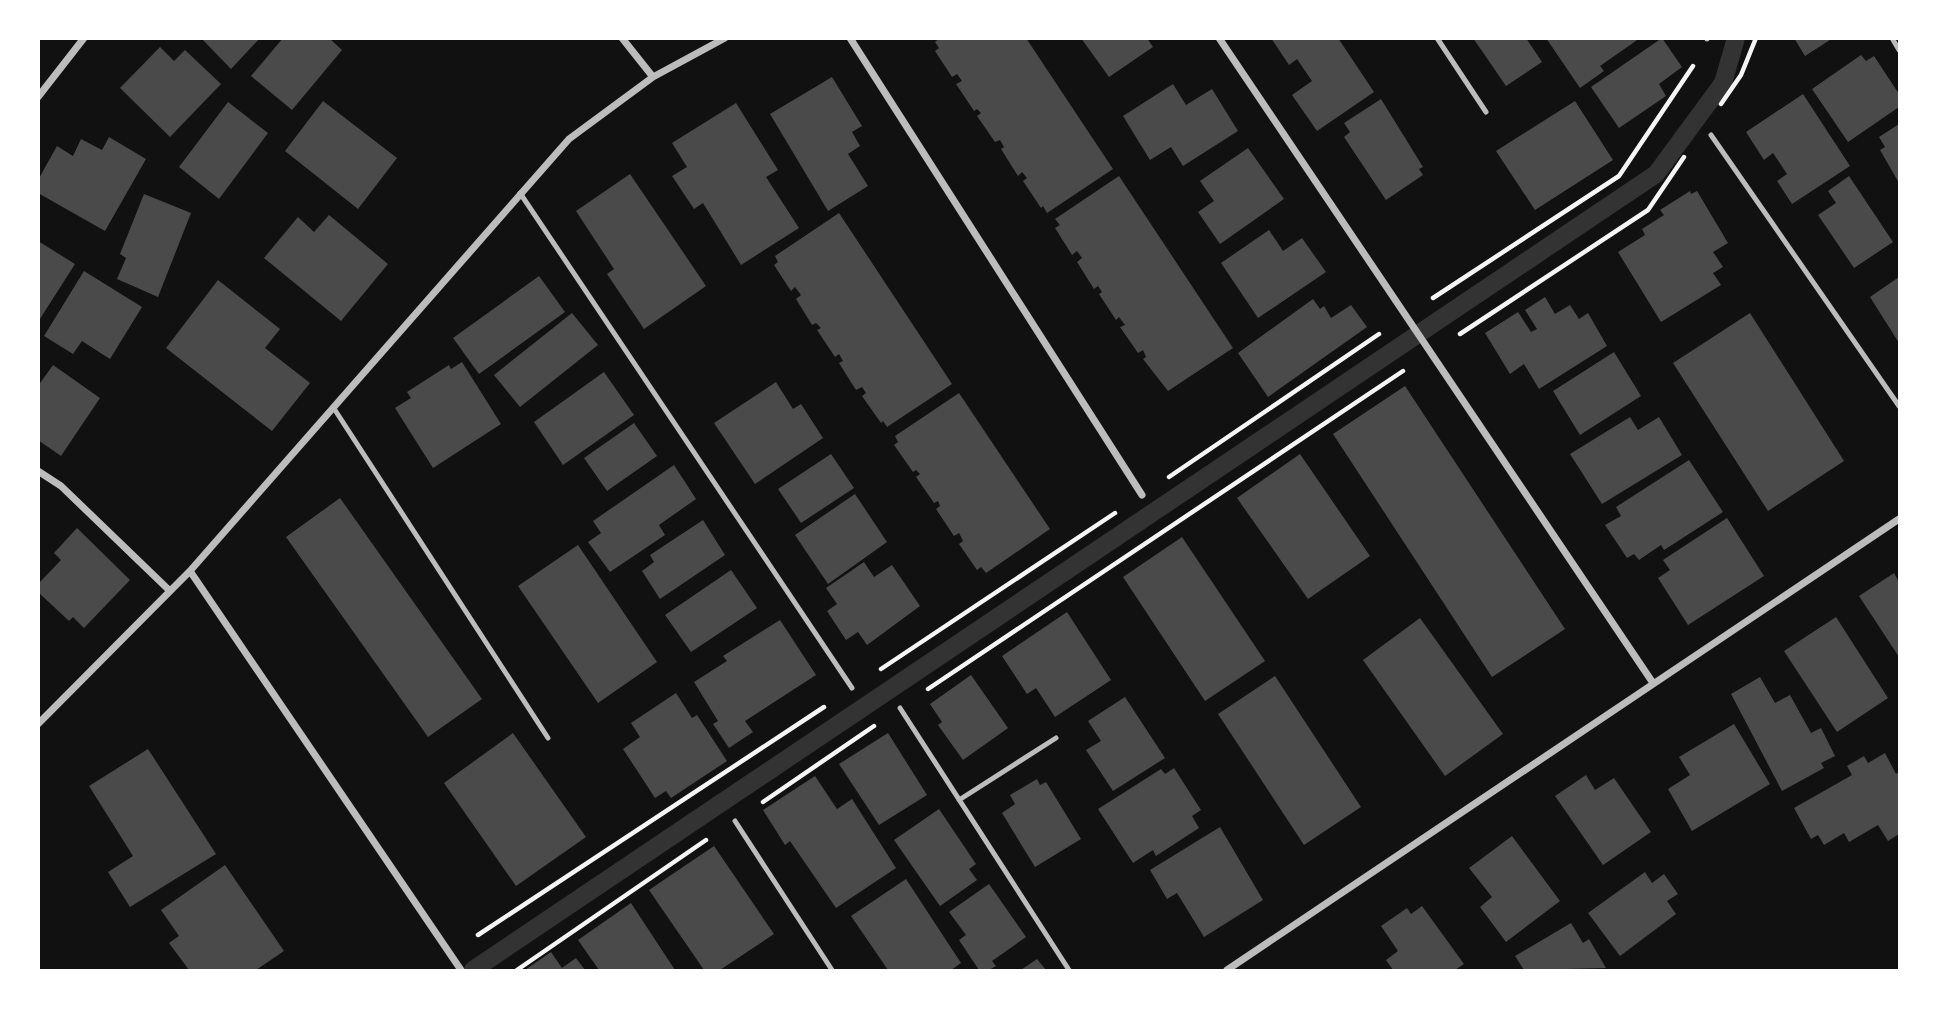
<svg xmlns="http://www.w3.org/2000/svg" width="1938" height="1009" font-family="'Open Sans',sans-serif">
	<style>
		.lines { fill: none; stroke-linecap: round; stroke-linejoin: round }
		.stream { stroke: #333; stroke-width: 18 }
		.building { fill: #4a4a4a }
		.path { stroke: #f5f5f5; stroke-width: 4.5 }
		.service { stroke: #bcbcbc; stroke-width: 5 }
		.minor { stroke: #bcbcbc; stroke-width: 7 }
	</style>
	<rect width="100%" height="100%" fill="#111"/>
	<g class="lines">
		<!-- stream -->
		<path class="stream" d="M 473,970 L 1656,174 L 1723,83 L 1736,38"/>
	</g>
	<!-- building -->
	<path class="building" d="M 201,38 L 260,38 L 231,69 Z
		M 283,38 L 329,38 L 342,50 L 292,110 L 251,76 Z
		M 940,38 L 1026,38 L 1113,169 L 1047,213 L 1043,206 L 1041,208 L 1023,181 L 1027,178 L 1022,172 L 1018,176 L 1001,149 L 1004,147 L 1000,140 L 995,142 L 977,116 L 981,113 L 977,109 L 974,111 L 956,84 L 962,81 L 957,74 L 952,77 L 935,51 L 939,48 L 935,42 Z
		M 1081,38 L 1147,38 L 1153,47 L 1109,77 Z
		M 1271,38 L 1338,38 L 1374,92 L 1317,131 L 1292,95 L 1312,81 L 1297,59 L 1289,65 Z
		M 1473,38 L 1526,38 L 1542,62 L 1506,86 Z
		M 1546,38 L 1640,38 L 1600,66 L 1604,71 L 1580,88 Z
		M 1662,38 L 1682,67 L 1659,84 L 1666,96 L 1619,128 L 1591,87 Z
		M 1794,38 L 1833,38 L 1805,56 Z
		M 160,47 L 174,61 L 185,50 L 221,84 L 170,137 L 120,88 Z
		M 1861,55 L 1866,61 L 1874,56 L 1899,94 L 1899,107 L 1848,142 L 1812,89 Z
		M 832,77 L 862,126 L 852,132 L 860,146 L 848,154 L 868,186 L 828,211 L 770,114 Z
		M 1173,84 L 1186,105 L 1212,89 L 1238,131 L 1183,166 L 1171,147 L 1150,160 L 1123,116 Z
		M 1803,94 L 1850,166 L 1792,204 L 1777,181 L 1787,174 L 1773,153 L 1764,160 L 1746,132 Z
		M 1381,99 L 1423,167 L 1419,169 L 1423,175 L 1386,200 L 1344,137 L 1350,132 L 1344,123 Z
		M 323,101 L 397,158 L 358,209 L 285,151 Z
		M 1575,101 L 1613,160 L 1535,210 L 1496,151 Z
		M 228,102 L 268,133 L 219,199 L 179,167 Z
		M 736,103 L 778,170 L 766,177 L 799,228 L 741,265 L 703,203 L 694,209 L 672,176 L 687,167 L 672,143 Z
		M 1899,124 L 1899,183 L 1880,150 L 1885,147 L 1879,137 Z
		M 109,137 L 146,159 L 105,231 L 38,193 L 38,180 L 57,146 L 73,156 L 81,139 L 102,150 Z
		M 1248,148 L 1284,199 L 1220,244 L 1198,212 L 1214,201 L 1200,181 Z
		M 630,174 L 706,286 L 644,329 L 607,274 L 614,269 L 576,211 Z
		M 1119,176 L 1233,348 L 1168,391 L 1143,359 L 1146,357 L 1143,350 L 1138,353 L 1120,327 L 1125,325 L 1119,317 L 1116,320 L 1099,294 L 1102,292 L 1098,286 L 1094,289 L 1077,262 L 1082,258 L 1077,251 L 1072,255 L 1055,228 L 1060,225 L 1055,219 Z
		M 1849,176 L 1893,242 L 1854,268 L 1818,215 L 1836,203 L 1828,191 Z
		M 1690,191 L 1691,194 L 1697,191 L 1728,243 L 1713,252 L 1723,267 L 1713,273 L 1721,285 L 1661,322 L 1618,252 L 1645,235 L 1642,229 L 1664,215 L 1660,210 Z
		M 144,194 L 191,213 L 158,297 L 117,279 L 126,258 L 120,254 Z
		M 839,213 L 952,384 L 887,427 L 883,421 L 881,423 L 862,396 L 866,393 L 862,387 L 856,390 L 839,363 L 843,361 L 839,354 L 835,357 L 817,330 L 821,328 L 816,323 L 812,325 L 796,299 L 801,295 L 795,287 L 791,291 L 774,265 L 778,262 L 775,256 Z
		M 329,215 L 388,264 L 341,321 L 264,258 L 298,217 L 314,232 Z
		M 1269,230 L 1283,251 L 1302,238 L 1326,272 L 1258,318 L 1221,263 Z
		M 38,241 L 75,264 L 38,322 Z
		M 84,271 L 142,307 L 110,359 L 82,341 L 73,354 L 44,336 Z
		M 539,276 L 565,312 L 479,374 L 453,338 Z
		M 1899,277 L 1899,343 L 1870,297 Z
		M 218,280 L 280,329 L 265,348 L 310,383 L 272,431 L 166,348 Z
		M 1545,297 L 1555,314 L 1570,305 L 1579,319 L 1588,313 L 1607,346 L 1539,389 L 1524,364 L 1510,374 L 1485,333 L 1518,312 L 1531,332 L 1537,329 L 1525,310 Z
		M 1313,299 L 1320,309 L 1324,306 L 1331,318 L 1351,305 L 1367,327 L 1268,397 L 1238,353 Z
		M 572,313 L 598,345 L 520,407 L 494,375 Z
		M 1750,313 L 1844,461 L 1768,511 L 1673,363 Z
		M 1614,352 L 1641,396 L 1580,435 L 1553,391 Z
		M 462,362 L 501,424 L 433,468 L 395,408 L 411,398 L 407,392 L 449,365 L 451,369 Z
		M 53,365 L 100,398 L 61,456 L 38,440 L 38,386 Z
		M 604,372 L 634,415 L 563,465 L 534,422 Z
		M 776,382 L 793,409 L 801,404 L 823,438 L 755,484 L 714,423 Z
		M 1405,386 L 1565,629 L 1492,677 L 1333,434 Z
		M 959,393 L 1050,529 L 986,573 L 981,567 L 977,570 L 959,544 L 963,541 L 959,533 L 954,536 L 936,509 L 940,506 L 938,501 L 934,503 L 916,477 L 920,474 L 916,470 L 913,472 L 894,445 L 898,442 L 895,436 Z
		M 1630,417 L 1638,430 L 1659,417 L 1682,455 L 1602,504 L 1570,454 Z
		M 634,423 L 657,456 L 607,491 L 584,458 Z
		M 831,454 L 854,488 L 801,523 L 778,489 Z
		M 1300,454 L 1370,556 L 1308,599 L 1237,498 Z
		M 1689,460 L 1723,512 L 1664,550 L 1661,545 L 1639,560 L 1634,554 L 1627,558 L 1605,525 L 1621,516 L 1616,507 Z
		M 674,465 L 696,499 L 659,525 L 665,535 L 610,572 L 588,542 L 601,533 L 593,521 Z
		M 855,494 L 887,542 L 828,584 L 795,535 Z
		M 340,498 L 482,699 L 428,737 L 286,537 Z
		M 1727,518 L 1764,576 L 1688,625 L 1658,578 L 1670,570 L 1663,560 Z
		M 703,520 L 725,555 L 660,599 L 642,571 L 654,562 L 650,555 Z
		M 77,528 L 130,580 L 84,628 L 73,617 L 69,621 L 38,592 L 38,584 L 61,560 L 54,553 Z
		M 1182,537 L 1265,661 L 1205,701 L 1123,577 Z
		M 578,545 L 657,662 L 598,703 L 518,586 Z
		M 864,562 L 874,577 L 892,565 L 920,606 L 867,645 L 858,632 L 846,640 L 827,611 L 837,604 L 826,588 Z
		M 731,570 L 757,608 L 691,652 L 665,615 Z
		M 1894,573 L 1899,582 L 1899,657 L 1859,596 Z
		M 1067,612 L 1111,680 L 1055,717 L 1036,688 L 1027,694 L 1002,656 Z
		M 1836,617 L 1888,698 L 1837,732 L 1784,651 Z
		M 1420,618 L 1503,734 L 1445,776 L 1363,660 Z
		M 780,620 L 816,675 L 745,721 L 753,732 L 729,748 L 713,724 L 718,721 L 694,682 L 727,661 L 723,656 Z
		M 971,675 L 1008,728 L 963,760 L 938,725 L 942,722 L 930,704 Z
		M 1275,676 L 1361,807 L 1304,845 L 1218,714 Z
		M 1760,677 L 1775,703 L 1790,695 L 1811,733 L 1821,728 L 1835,756 L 1821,763 L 1824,768 L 1782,791 L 1731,694 Z
		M 676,693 L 692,718 L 697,715 L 727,761 L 671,798 L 666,791 L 655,798 L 623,749 L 640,737 L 631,723 Z
		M 1125,697 L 1165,758 L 1113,791 L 1086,750 L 1101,741 L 1088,721 Z
		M 1734,724 L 1770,784 L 1692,831 L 1668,789 L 1690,775 L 1679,757 Z
		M 513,733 L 586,837 L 516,886 L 444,783 Z
		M 888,733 L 927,795 L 879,825 L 839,764 Z
		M 148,749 L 216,854 L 130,907 L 108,872 L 133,856 L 89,786 Z
		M 1885,753 L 1896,774 L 1899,772 L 1899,834 L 1888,841 L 1878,825 L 1849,842 L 1844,833 L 1824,845 L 1818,835 L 1811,839 L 1794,808 L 1852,775 L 1847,766 L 1864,756 L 1868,763 Z
		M 1174,768 L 1201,810 L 1192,816 L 1199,828 L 1156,856 L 1153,850 L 1133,863 L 1098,809 L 1161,769 L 1165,774 Z
		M 1586,775 L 1595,790 L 1614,778 L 1651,832 L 1603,865 L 1555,796 Z
		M 815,776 L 837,809 L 852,799 L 896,868 L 836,908 L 790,841 L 785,845 L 763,810 Z
		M 1037,779 L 1040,785 L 1046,782 L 1081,839 L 1035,867 L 1002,813 L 1015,804 L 1010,795 Z
		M 939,809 L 976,864 L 969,869 L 977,880 L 940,906 L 894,840 Z
		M 1220,827 L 1263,900 L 1204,937 L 1177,893 L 1167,899 L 1150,870 Z
		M 1512,836 L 1560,901 L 1506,942 L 1480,907 L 1492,897 L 1469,868 Z
		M 714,846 L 774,934 L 720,970 L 704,970 L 649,890 Z
		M 225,865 L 284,951 L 256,970 L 189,970 L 169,943 L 179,936 L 161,910 Z
		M 1645,872 L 1652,883 L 1664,874 L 1678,894 L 1667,901 L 1676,914 L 1620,956 L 1588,913 Z
		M 906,879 L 961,963 L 951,970 L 888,970 L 851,916 Z
		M 989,884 L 1026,937 L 992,961 L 996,966 L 989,970 L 979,970 L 959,940 L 966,935 L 949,912 Z
		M 631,903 L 675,970 L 599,970 L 578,940 Z
		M 1422,906 L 1464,964 L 1455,970 L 1393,970 L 1386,960 L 1398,951 L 1381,926 L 1407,908 L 1411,914 Z
		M 1571,923 L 1583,943 L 1589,939 L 1606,968 L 1524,970 L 1515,956 Z
		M 551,952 L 562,968 L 576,958 L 585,970 L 525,970 Z
		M 1037,959 L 1046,970 L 1021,970 Z"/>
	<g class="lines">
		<!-- path -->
		<path class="path" d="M 1721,104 L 1741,75 L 1756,38
			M 1433,298 L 1619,176 L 1693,66
			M 1460,334 L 1648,210 L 1684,157
			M 1169,477 L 1379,334
			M 881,669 L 1115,513
			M 928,689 L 1403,371
			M 763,802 L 874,726
			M 478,935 L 824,707
			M 517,970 L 706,840"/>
		<!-- service -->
		<path class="service" d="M 1437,38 L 1486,112
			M 1707,38 L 1707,39
			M 1892,38 L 1899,50
			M 1711,135 L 1899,406
			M 520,193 L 852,688
			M 333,407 L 548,738
			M 900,708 L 1069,970
			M 959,800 L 1056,738
			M 735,821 L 832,970"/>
		<!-- minor -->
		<path class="minor" d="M 622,38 L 653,77
			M 850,38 L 1142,495
			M 1219,38 L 1653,683
			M 38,97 L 84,38
			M 38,471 L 61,486 L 170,591
			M 190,571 L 461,970
			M 38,724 L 190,571 L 569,139 L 653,77 L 725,38
			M 1227,970 L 1899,519"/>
	</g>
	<!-- border -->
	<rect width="1938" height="1009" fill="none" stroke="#ffffff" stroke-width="80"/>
</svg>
